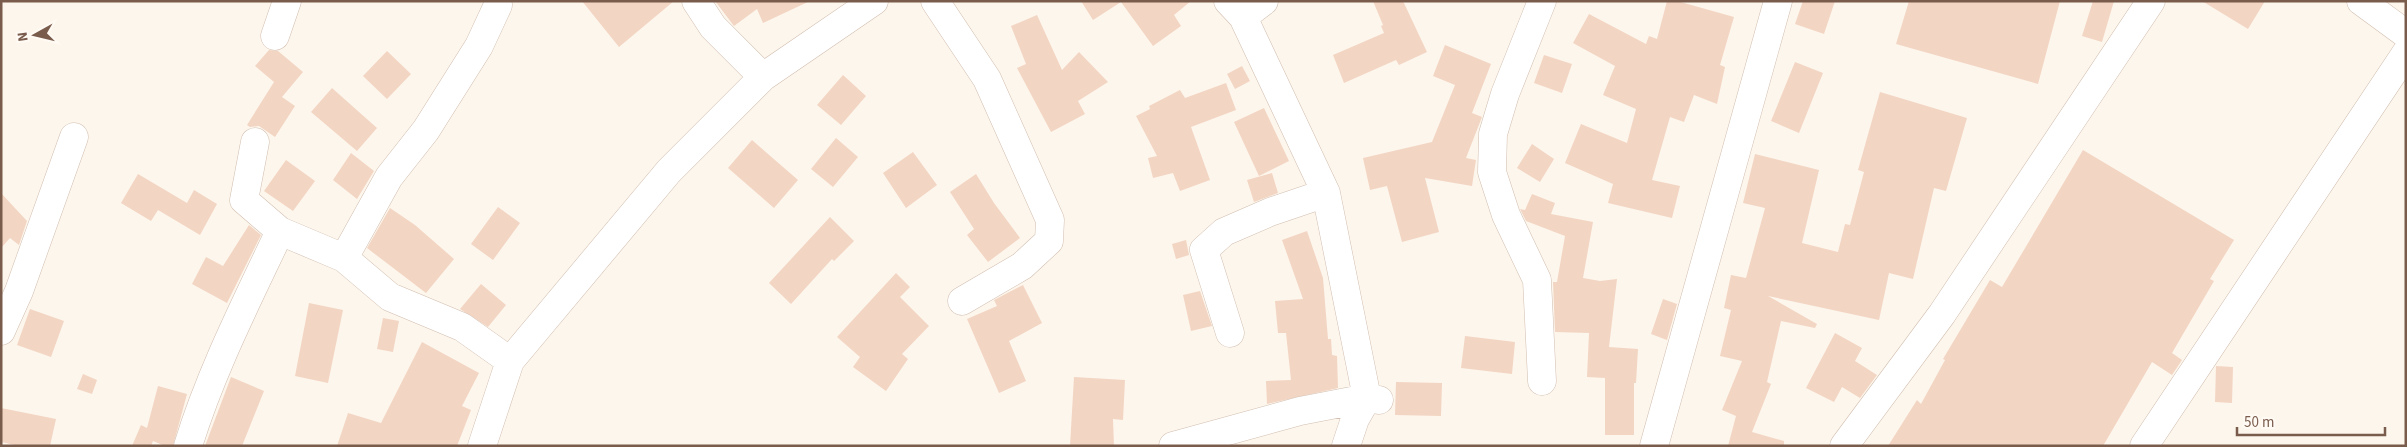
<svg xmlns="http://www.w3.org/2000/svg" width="2407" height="447" font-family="'Source Sans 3',sans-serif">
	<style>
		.building { fill: #f3d5c3 }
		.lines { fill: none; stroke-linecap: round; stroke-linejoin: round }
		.minor-casing { stroke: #d1beb0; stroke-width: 29 }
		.minor { stroke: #fff; stroke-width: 28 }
	</style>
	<rect width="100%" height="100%" fill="#fdf6ec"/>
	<!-- building -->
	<path class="building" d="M 582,1 L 674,1 L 619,47 Z
		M 715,1 L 810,1 L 763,23 L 757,9 L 734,26 Z
		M 1081,1 L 1191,1 L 1174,15 L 1181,26 L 1153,46 L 1121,2 L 1093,20 Z
		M 1373,1 L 1403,1 L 1427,52 L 1399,65 L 1396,60 L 1344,83 L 1333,55 L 1384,33 L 1381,26 L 1383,25 Z
		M 1667,1 L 1677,1 L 1734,17 L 1720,65 L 1725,67 L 1717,104 L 1694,95 L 1684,122 L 1670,117 L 1652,180 L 1680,186 L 1672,218 L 1608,203 L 1613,184 L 1565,163 L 1581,124 L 1627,143 L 1636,109 L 1603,95 L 1615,66 L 1573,43 L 1589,14 L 1646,44 L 1649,36 L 1657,39 Z
		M 1803,1 L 1835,1 L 1824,34 L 1795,24 Z
		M 1909,1 L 2060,1 L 2038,84 L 1896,44 Z
		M 2093,1 L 2114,1 L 2102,42 L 2082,36 Z
		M 2202,1 L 2265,1 L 2248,29 Z
		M 1037,15 L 1062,70 L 1079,52 L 1108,82 L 1078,101 L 1085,114 L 1051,132 L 1017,68 L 1026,64 L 1011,26 Z
		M 1445,45 L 1491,64 L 1472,113 L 1482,117 L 1466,158 L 1476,160 L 1472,186 L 1425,178 L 1439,232 L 1402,242 L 1387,186 L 1370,190 L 1363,158 L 1432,142 L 1455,85 L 1433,76 Z
		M 269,50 L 278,51 L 303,72 L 282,97 L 295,106 L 275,137 L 259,126 L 250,127 L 247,125 L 274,82 L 255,66 Z
		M 387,51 L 411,74 L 387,99 L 363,76 Z
		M 1544,55 L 1572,64 L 1562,93 L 1534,83 Z
		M 1795,62 L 1823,73 L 1799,133 L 1771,121 Z
		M 1242,66 L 1250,81 L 1235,89 L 1227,74 Z
		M 843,75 L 866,96 L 841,125 L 817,105 Z
		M 1226,83 L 1236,110 L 1191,127 L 1210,180 L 1180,191 L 1173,173 L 1153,178 L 1148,158 L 1157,156 L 1136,116 L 1150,109 L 1149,106 L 1180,90 L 1185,98 Z
		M 332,88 L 377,128 L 357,151 L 311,112 Z
		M 1880,92 L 1967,118 L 1946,191 L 1934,188 L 1913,279 L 1889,273 L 1879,320 L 1768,296 L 1817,324 L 1815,328 L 1781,321 L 1767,382 L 1771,384 L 1752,432 L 1784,441 L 1784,446 L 1728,446 L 1736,416 L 1722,410 L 1742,361 L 1720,356 L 1731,310 L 1724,308 L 1731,275 L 1746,278 L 1765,208 L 1743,203 L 1755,154 L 1819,170 L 1802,243 L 1838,252 L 1845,224 L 1850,225 L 1864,172 L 1858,170 Z
		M 1264,108 L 1289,161 L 1259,176 L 1234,122 Z
		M 836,138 L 858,157 L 833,187 L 811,169 Z
		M 752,140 L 798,180 L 774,208 L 728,168 Z
		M 1532,144 L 1554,159 L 1540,182 L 1517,168 Z
		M 2083,150 L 2234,240 L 2210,279 L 2214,281 L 2172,353 L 2182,360 L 2172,375 L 2152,362 L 2103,446 L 1888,446 L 1917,400 L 1921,404 L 1945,360 L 1943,359 L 1990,280 L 2002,287 Z
		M 913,152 L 937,185 L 906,208 L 883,173 Z
		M 351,153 L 374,171 L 357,199 L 333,180 Z
		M 286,160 L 315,181 L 293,211 L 264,191 Z
		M 1272,173 L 1278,193 L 1254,202 L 1247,180 Z
		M 138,174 L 187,203 L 194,190 L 217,204 L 200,235 L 158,210 L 151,221 L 121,203 Z
		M 976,174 L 994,203 L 1020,238 L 988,262 L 967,235 L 974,229 L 950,192 Z
		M 1,193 L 27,221 L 19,245 L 10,238 L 1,248 Z
		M 1532,194 L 1555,203 L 1551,214 L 1593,222 L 1583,278 L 1600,281 L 1617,279 L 1609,347 L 1638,349 L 1636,383 L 1634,383 L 1634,435 L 1605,435 L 1605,378 L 1587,377 L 1589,333 L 1555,332 L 1553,282 L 1557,282 L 1565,236 L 1526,221 L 1520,209 L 1525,210 Z
		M 498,207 L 520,223 L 493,260 L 471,244 Z
		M 390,208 L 415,225 L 454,259 L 426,293 L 367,248 Z
		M 830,217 L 854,241 L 834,261 L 832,259 L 791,304 L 769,283 Z
		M 249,225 L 261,235 L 227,303 L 192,284 L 206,257 L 223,266 Z
		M 1307,231 L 1323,278 L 1328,339 L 1331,339 L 1332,355 L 1337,356 L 1338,388 L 1267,404 L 1266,381 L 1291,380 L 1286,333 L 1278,333 L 1275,301 L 1303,299 L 1282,240 Z
		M 1186,240 L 1189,255 L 1176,259 L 1172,244 Z
		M 896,273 L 910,287 L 900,297 L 929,326 L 902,354 L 908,359 L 886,391 L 853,367 L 860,357 L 837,337 Z
		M 481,284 L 506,305 L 488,327 L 460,309 Z
		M 1023,285 L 1042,323 L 1009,341 L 1026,381 L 999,393 L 967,319 L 997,306 L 994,300 Z
		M 1200,291 L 1212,326 L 1191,331 L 1183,295 Z
		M 1663,299 L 1677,304 L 1667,340 L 1651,334 Z
		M 309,303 L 343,310 L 328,383 L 295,376 Z
		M 30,309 L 64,321 L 51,357 L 17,345 Z
		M 383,318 L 399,321 L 393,352 L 377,349 Z
		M 1835,333 L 1862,348 L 1855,361 L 1877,375 L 1860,398 L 1842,387 L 1834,402 L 1806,388 Z
		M 1465,336 L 1515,342 L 1512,374 L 1461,368 Z
		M 422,342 L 479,373 L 462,406 L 471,410 L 457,446 L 337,446 L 348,413 L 381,423 Z
		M 2216,366 L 2233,367 L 2232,403 L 2215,402 Z
		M 83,374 L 97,380 L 92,394 L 77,389 Z
		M 231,377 L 264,391 L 242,446 L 205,446 Z
		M 1074,377 L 1125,380 L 1123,420 L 1113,419 L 1114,446 L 1070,446 Z
		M 1396,382 L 1442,383 L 1441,416 L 1395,415 Z
		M 158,386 L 187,394 L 173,446 L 165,446 L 153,441 L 151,446 L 132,446 L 141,425 L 147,428 Z
		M 1,408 L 56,419 L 50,446 L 19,446 L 1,442 Z"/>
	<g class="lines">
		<!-- minor casing -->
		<g class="minor-casing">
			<path id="minor" d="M 696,1 L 713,27 L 763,77
				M 935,1 L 987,79 L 1050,220 L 1049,241 L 1022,266 L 962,301
				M 1228,1 L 1243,17 L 1326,193 L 1367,398 L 1355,419 L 1346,446
				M 2361,1 L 2406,34
				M 1243,17 L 1264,1
				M 275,36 L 287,1
				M 255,142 L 244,200 L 280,231 L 344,258 L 390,297 L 462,327 L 510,361
				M 344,258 L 389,177 L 426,130 L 479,46 L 498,5
				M 1,331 L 19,291 L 74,137
				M 1230,333 L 1204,250 L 1224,232 L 1270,212 L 1326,193
				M 1542,381 L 1537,280 L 1506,215 L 1492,172 L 1493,134 L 1505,94 L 1542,1
				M 188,446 C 211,371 247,301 280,231
				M 482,446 L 510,361 L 669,171 L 763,77 L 874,1
				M 1173,446 L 1300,411 L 1367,398 L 1379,400
				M 1654,446 L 1778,1
				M 1844,446 L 1942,314 L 2151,1
				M 2144,446 L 2406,53"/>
		</g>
		<!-- minor -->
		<use href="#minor" class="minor"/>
	</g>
	<!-- border -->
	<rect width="2407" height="447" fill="none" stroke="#7a5c4d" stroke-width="5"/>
	<!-- north arrow -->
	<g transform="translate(35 35) rotate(262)" stroke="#fffaf3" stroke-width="4" paint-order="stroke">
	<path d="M0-4L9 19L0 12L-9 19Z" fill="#7a5c4d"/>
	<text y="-8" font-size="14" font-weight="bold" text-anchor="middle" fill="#7a5c4d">N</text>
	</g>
	<!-- scale -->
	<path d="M2237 427v8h148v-8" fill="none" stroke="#7a5c4d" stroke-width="2.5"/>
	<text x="2244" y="427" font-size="15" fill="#7a5c4d" stroke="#fffaf3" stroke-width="4" paint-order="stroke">50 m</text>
</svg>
